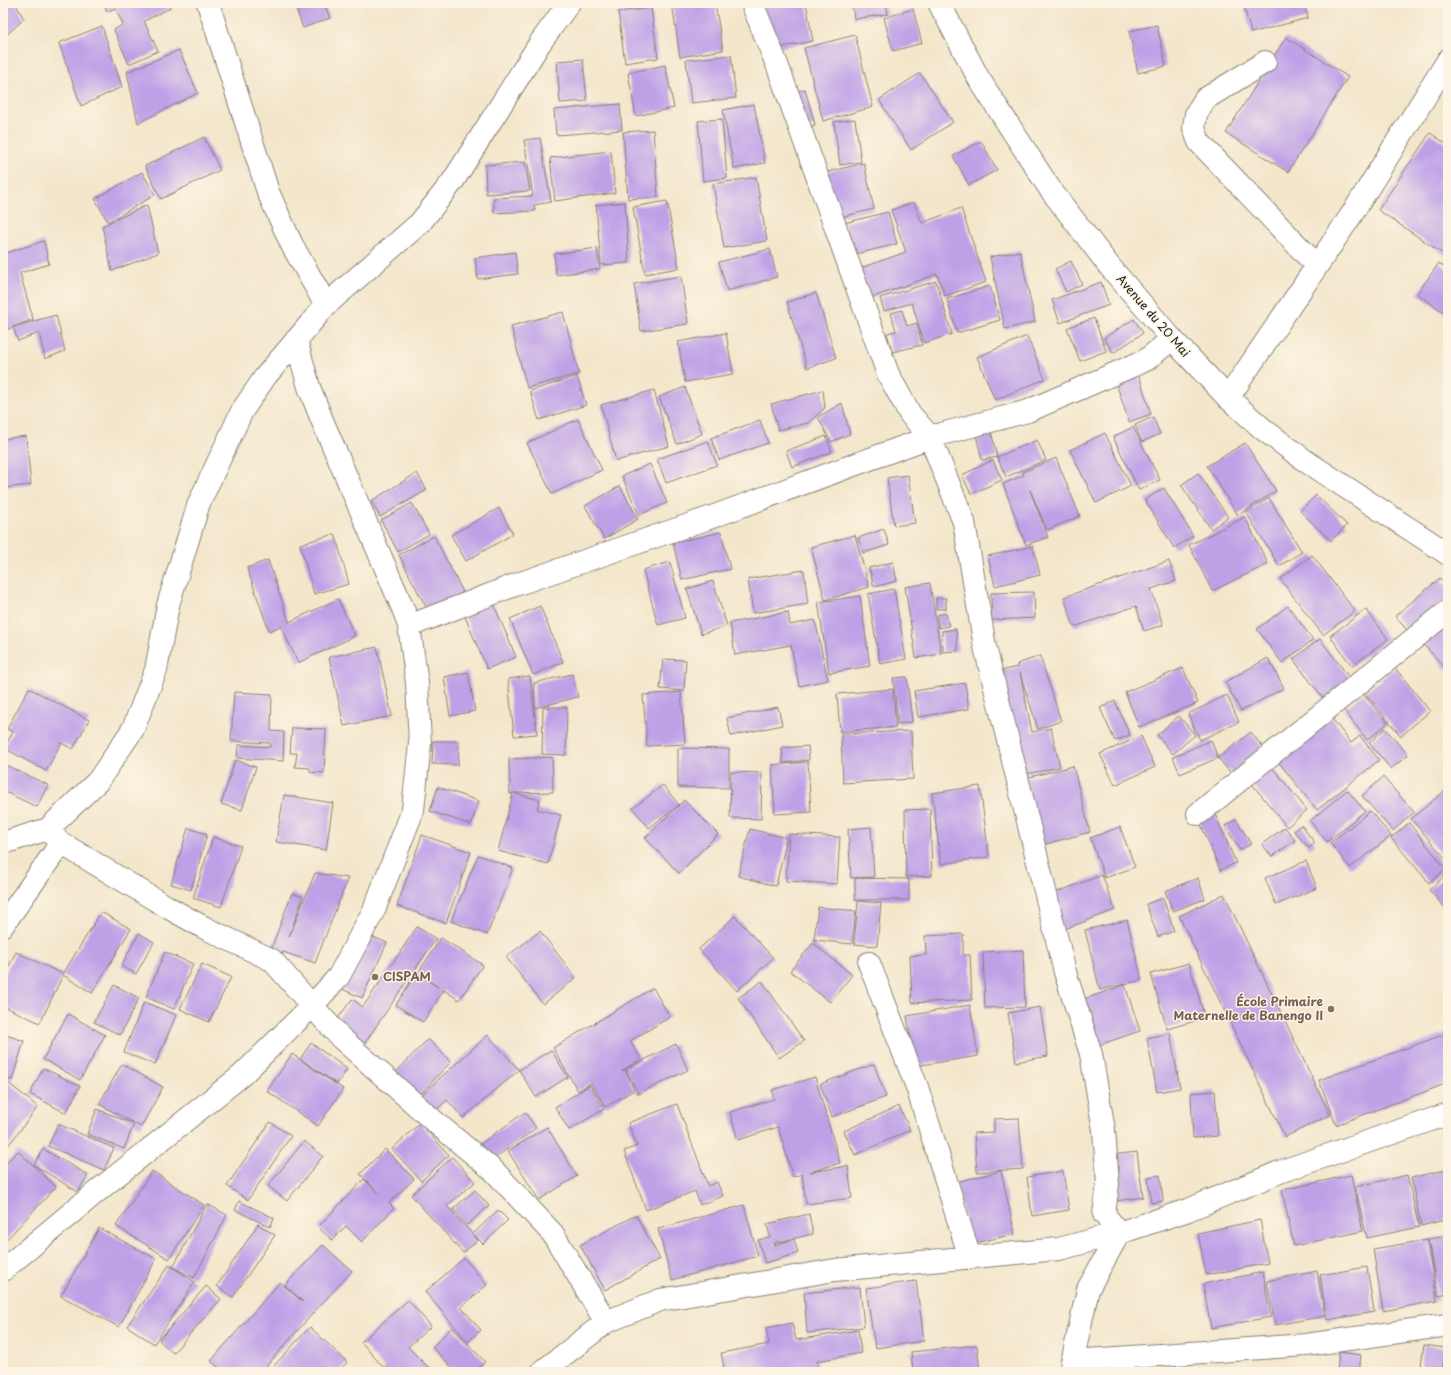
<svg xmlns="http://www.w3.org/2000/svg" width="1451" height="1375" font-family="'Playpen Sans',sans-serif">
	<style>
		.building { fill: #bea0e7 }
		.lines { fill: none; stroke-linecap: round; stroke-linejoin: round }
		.minor-casing { stroke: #888174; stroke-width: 24 }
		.major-casing { stroke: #888174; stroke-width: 24 }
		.minor { stroke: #fff; stroke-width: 22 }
		.major { stroke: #fff; stroke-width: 22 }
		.education-dot { fill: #8d6e63; stroke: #fcf5e5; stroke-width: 1.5 }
		.labels { text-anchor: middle; stroke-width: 3; stroke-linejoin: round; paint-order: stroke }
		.street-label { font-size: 12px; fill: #1c1c1c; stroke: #fcf5e5 }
		.education-label { font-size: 12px; font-weight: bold; fill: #785e54; stroke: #fcf5e5; text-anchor: start }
	</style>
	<rect width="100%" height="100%" fill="#fcf5e5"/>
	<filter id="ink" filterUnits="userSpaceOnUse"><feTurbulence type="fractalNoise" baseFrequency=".025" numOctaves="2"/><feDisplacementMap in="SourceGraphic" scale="8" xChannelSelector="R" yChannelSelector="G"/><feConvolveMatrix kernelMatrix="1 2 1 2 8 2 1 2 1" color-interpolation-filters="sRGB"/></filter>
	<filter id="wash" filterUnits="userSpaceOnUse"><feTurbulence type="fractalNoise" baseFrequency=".012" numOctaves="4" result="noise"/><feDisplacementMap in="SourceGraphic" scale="16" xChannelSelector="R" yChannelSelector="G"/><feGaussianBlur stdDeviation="0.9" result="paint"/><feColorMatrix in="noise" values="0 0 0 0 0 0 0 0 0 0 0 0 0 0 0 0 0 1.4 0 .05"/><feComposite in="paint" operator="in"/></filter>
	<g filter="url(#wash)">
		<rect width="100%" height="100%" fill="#f3e6cb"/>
		<g id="blocks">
			<!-- building -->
			<path class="building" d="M 3,3 L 15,3 L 24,19 L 3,38 Z
				M 104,3 L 168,3 L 170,8 L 144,21 L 158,51 L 129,64 L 114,30 L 123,24 L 115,8 L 107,12 Z
				M 294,3 L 324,3 L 330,18 L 303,28 Z
				M 672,3 L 715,3 L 723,50 L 680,57 Z
				M 759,3 L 806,3 L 813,41 L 768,50 Z
				M 852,3 L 886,3 L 888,14 L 854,19 Z
				M 1243,3 L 1304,3 L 1308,18 L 1251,33 Z
				M 651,8 L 658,58 L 625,63 L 618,12 Z
				M 913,9 L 922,43 L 893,51 L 884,18 Z
				M 1157,25 L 1166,66 L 1138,73 L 1129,31 Z
				M 102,26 L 122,87 L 81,106 L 59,43 Z
				M 855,35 L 873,107 L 823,121 L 804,48 Z
				M 1286,37 L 1348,77 L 1288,172 L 1226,133 Z
				M 179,50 L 198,93 L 138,123 L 127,72 Z
				M 731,55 L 736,98 L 691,103 L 686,60 Z
				M 583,59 L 587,101 L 560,103 L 557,61 Z
				M 665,65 L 674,108 L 636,116 L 628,73 Z
				M 920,73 L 953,122 L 911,150 L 879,100 Z
				M 805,89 L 815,125 L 799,130 L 788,94 Z
				M 620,104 L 622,130 L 556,135 L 554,110 Z
				M 754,104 L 765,163 L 734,169 L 723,110 Z
				M 722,119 L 727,178 L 703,181 L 698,121 Z
				M 855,119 L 861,162 L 840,165 L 834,122 Z
				M 653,130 L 658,197 L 628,199 L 623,132 Z
				M 1430,133 L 1448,145 L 1448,257 L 1378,210 Z
				M 204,137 L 220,170 L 161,199 L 145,166 Z
				M 540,138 L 551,202 L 534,205 L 535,211 L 494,213 L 494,198 L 533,196 L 524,140 Z
				M 981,141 L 997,170 L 969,185 L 953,156 Z
				M 611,151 L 615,193 L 555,201 L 550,158 Z
				M 525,162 L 530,191 L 486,194 L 485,165 Z
				M 864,163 L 874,209 L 837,218 L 827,172 Z
				M 142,172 L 155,195 L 108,222 L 95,199 Z
				M 756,177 L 767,241 L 724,248 L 713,184 Z
				M 667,201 L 679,268 L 645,274 L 633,207 Z
				M 625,202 L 629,263 L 601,265 L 596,205 Z
				M 914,202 L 922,223 L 961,208 L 986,282 L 945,296 L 937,274 L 868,299 L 858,269 L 906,252 L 891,210 Z
				M 147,205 L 158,253 L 112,271 L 102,226 Z
				M 888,212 L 897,244 L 852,255 L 844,223 Z
				M 44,241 L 49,264 L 20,273 L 33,319 L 13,327 L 56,315 L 65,351 L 45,359 L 39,333 L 18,341 L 13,327 L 4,331 L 3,327 L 3,254 Z
				M 597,248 L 600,269 L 556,275 L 554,254 Z
				M 770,249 L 777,277 L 727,291 L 719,262 Z
				M 1020,251 L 1035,322 L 1005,329 L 990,257 Z
				M 515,252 L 518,274 L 478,279 L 475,258 Z
				M 1071,261 L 1082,284 L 1066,292 L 1055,269 Z
				M 1439,263 L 1448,269 L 1448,315 L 1417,294 Z
				M 681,276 L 688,324 L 641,331 L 634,284 Z
				M 936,281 L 952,334 L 924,343 L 912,303 L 884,311 L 880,298 Z
				M 1101,282 L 1109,305 L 1060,323 L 1052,300 Z
				M 990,286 L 1000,320 L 957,333 L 947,299 Z
				M 816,293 L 836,358 L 807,368 L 787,302 Z
				M 902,310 L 907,326 L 917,323 L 922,345 L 892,352 L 887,333 L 896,331 L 891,313 Z
				M 563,312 L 579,374 L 527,388 L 511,326 Z
				M 1094,318 L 1106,351 L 1080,361 L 1067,328 Z
				M 1134,319 L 1143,333 L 1113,353 L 1104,338 Z
				M 726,333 L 733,374 L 685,382 L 678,342 Z
				M 1027,336 L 1045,379 L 995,400 L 977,357 Z
				M 577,376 L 586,405 L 539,420 L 530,391 Z
				M 1139,376 L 1151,414 L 1129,422 L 1116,383 Z
				M 685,387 L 702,434 L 677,444 L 659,397 Z
				M 654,390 L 669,446 L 616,461 L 601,405 Z
				M 823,390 L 825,408 L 808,423 L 778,430 L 771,404 Z
				M 842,403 L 850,434 L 831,442 L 818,417 Z
				M 1153,417 L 1160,434 L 1142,442 L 1135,425 Z
				M 578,419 L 602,470 L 552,494 L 527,443 Z
				M 760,420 L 768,443 L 719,460 L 711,438 Z
				M 1133,427 L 1160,480 L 1139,490 L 1113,437 Z
				M 991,431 L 997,457 L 982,460 L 976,435 Z
				M 1105,433 L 1131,486 L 1096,503 L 1070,450 Z
				M 26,436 L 31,485 L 3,488 L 3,439 Z
				M 826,436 L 832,452 L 792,467 L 786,451 Z
				M 1037,440 L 1046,460 L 1006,477 L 997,457 Z
				M 708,441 L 717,465 L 666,483 L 657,459 Z
				M 1245,443 L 1276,491 L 1238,515 L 1207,466 Z
				M 1056,458 L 1080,516 L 1047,530 L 1030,490 L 1048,537 L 1026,545 L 1003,484 L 1024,475 L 1023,472 Z
				M 993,460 L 1002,480 L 971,494 L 962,475 Z
				M 650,464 L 667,503 L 639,515 L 622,476 Z
				M 417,473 L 427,490 L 380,517 L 371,501 Z
				M 1198,473 L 1228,517 L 1211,529 L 1181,485 Z
				M 908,475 L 915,523 L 894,526 L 887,478 Z
				M 620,486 L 638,519 L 604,539 L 585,506 Z
				M 1164,488 L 1193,536 L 1174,548 L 1145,500 Z
				M 1316,495 L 1347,525 L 1331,541 L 1300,511 Z
				M 1269,498 L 1302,552 L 1279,566 L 1246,512 Z
				M 412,503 L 429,534 L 398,552 L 381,520 Z
				M 499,508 L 513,534 L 466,561 L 451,535 Z
				M 1245,517 L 1268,564 L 1212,591 L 1189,545 Z
				M 884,529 L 889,545 L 863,553 L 858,538 Z
				M 721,532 L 730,569 L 682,580 L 673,543 Z
				M 335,534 L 349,584 L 314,594 L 300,544 Z
				M 855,535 L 869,587 L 825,600 L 811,547 Z
				M 434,536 L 463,592 L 428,611 L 399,555 Z
				M 1033,546 L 1040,575 L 995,586 L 988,556 Z
				M 1312,555 L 1355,611 L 1323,635 L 1280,579 Z
				M 268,560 L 289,622 L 338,599 L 355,636 L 298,663 L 281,626 L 269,631 L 247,568 Z
				M 1169,561 L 1176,581 L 1151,589 L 1163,625 L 1144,631 L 1136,606 L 1074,627 L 1064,597 Z
				M 670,562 L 685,618 L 658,625 L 643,570 Z
				M 893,562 L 897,581 L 874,587 L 869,568 Z
				M 804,570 L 808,604 L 753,613 L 748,579 Z
				M 1440,578 L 1448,588 L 1448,605 L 1412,636 L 1395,616 Z
				M 713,581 L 727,626 L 701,634 L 687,589 Z
				M 930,583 L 941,654 L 916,658 L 905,587 Z
				M 894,589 L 906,659 L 880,664 L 868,594 Z
				M 1034,592 L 1035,618 L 992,620 L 991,593 Z
				M 860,596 L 870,666 L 829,673 L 818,602 Z
				M 936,598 L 946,598 L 946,609 L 936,609 Z
				M 492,600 L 516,657 L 487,669 L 463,612 Z
				M 540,606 L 563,662 L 533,675 L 510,619 Z
				M 1288,606 L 1313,640 L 1282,663 L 1257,629 Z
				M 1366,609 L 1388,639 L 1352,666 L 1330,636 Z
				M 788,612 L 790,625 L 815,620 L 828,680 L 799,686 L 791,645 L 735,655 L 730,623 Z
				M 946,613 L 949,626 L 939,628 L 937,615 Z
				M 1444,625 L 1448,629 L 1448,671 L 1424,645 Z
				M 956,629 L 958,651 L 943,652 L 942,631 Z
				M 1320,639 L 1352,681 L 1325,701 L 1293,659 Z
				M 377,647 L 392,716 L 344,726 L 329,657 Z
				M 1040,656 L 1061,721 L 1038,729 L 1020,673 L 1032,732 L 1051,728 L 1060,767 L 1021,775 L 999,671 L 1018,667 L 1017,664 Z
				M 1268,658 L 1284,688 L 1241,711 L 1225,682 Z
				M 663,659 L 686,660 L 684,691 L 660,689 Z
				M 1183,668 L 1198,703 L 1139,727 L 1125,692 Z
				M 1395,668 L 1430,711 L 1401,736 L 1365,693 Z
				M 468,672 L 475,711 L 450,716 L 444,677 Z
				M 572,674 L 578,697 L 535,708 L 534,683 Z
				M 530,676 L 537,734 L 514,736 L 508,679 Z
				M 907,677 L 912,722 L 898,724 L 893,678 Z
				M 965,683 L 969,709 L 918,717 L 914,691 Z
				M 29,688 L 89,720 L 73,749 L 61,743 L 46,771 L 4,748 L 13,732 L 7,729 Z
				M 893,689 L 896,727 L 840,732 L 837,694 Z
				M 234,692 L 272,694 L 271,731 L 284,732 L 283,761 L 237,758 L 238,745 L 270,747 L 270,743 L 231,741 Z
				M 681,692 L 685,744 L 647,746 L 643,695 Z
				M 1363,694 L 1388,723 L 1367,740 L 1344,710 Z
				M 1227,695 L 1239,722 L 1200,740 L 1188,714 Z
				M 1115,701 L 1130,735 L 1115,741 L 1100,708 Z
				M 543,707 L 567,707 L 566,755 L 542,754 Z
				M 778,707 L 782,725 L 731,736 L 727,718 Z
				M 1179,716 L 1195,735 L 1173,754 L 1157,735 Z
				M 1330,716 L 1351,743 L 1360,736 L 1379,760 L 1317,810 L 1276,759 Z
				M 292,728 L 326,729 L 324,773 L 310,772 L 310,768 L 295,767 L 297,753 L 290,753 Z
				M 1385,728 L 1408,755 L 1391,769 L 1369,743 Z
				M 911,731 L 913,779 L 843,783 L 841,734 Z
				M 1251,732 L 1267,753 L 1235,778 L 1218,758 Z
				M 1141,736 L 1155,767 L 1115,785 L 1100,754 Z
				M 1211,740 L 1218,758 L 1180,774 L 1173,757 Z
				M 433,741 L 459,741 L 458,765 L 432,764 Z
				M 808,746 L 809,760 L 783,763 L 782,748 Z
				M 678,748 L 729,749 L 729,788 L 678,787 Z
				M 552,757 L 553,792 L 514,793 L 540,800 L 537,809 L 561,815 L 548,864 L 498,851 L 513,793 L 510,794 L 509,759 Z
				M 235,760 L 256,767 L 242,810 L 221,804 Z
				M 808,762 L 811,812 L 775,814 L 772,765 Z
				M 1269,763 L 1307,810 L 1287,827 L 1248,779 Z
				M 3,764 L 48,785 L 37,807 L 3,791 Z
				M 1073,766 L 1090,832 L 1039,846 L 1022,779 Z
				M 731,772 L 762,773 L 761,819 L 730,818 Z
				M 1383,777 L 1414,812 L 1393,831 L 1362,796 Z
				M 663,785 L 679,805 L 649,828 L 633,808 Z
				M 980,786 L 989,857 L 941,864 L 932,793 Z
				M 438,787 L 479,801 L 471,825 L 430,811 Z
				M 1448,788 L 1448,860 L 1447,860 L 1411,819 Z
				M 1347,790 L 1365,811 L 1327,842 L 1310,821 Z
				M 284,795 L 333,803 L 326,850 L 276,842 Z
				M 684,800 L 718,834 L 679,873 L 645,838 Z
				M 930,809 L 932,876 L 906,877 L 905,810 Z
				M 1370,811 L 1391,836 L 1350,868 L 1330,843 Z
				M 1215,814 L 1236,863 L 1220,870 L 1199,820 Z
				M 1236,819 L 1251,844 L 1240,850 L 1225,826 Z
				M 1409,823 L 1446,869 L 1429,883 L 1391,838 Z
				M 1301,825 L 1315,843 L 1309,848 L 1294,831 Z
				M 871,827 L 874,877 L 851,878 L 848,829 Z
				M 1120,827 L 1135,867 L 1105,878 L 1090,838 Z
				M 1285,827 L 1295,840 L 1272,857 L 1262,844 Z
				M 188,828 L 207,834 L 191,890 L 171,884 Z
				M 750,829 L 787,838 L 776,886 L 738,876 Z
				M 789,834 L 840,837 L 837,884 L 786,881 Z
				M 422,835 L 471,852 L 446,923 L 397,906 Z
				M 213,837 L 241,846 L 221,907 L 193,898 Z
				M 478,855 L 513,868 L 487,935 L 451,921 Z
				M 1306,861 L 1317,888 L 1276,905 L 1265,878 Z
				M 315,873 L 348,878 L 315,963 L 283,952 L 281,956 L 270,952 L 292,893 L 303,897 L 289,937 Z
				M 1448,873 L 1448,911 L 1429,890 Z
				M 1102,875 L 1115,910 L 1062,930 L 1049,895 Z
				M 855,878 L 909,879 L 909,900 L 855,900 Z
				M 1198,878 L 1205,899 L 1173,911 L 1165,891 Z
				M 1224,894 L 1330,1115 L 1285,1137 L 1179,916 Z
				M 1163,898 L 1174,931 L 1158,937 L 1146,904 Z
				M 858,901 L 881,903 L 877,946 L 854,944 Z
				M 818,907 L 856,911 L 852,944 L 814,940 Z
				M 101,912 L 131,929 L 92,993 L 63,975 L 40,1023 L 3,1006 L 3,978 L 16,952 L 63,974 Z
				M 735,916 L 773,958 L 737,991 L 699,949 Z
				M 1127,920 L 1142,980 L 1100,990 L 1085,930 Z
				M 417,927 L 436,939 L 364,1044 L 334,1024 L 352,999 L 363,1007 Z
				M 540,931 L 576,978 L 543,1004 L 506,957 Z
				M 139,933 L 154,942 L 136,974 L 121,966 Z
				M 366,934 L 387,943 L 362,998 L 340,988 Z
				M 963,934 L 963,955 L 970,955 L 972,1000 L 912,1003 L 910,956 L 926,955 L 925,936 Z
				M 441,938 L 483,965 L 459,1000 L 444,990 L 423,1022 L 396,1005 L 416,973 L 438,987 L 418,973 Z
				M 813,943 L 852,975 L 830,1002 L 790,971 Z
				M 1023,950 L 1025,1007 L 985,1008 L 983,952 Z
				M 165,952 L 193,964 L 174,1009 L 146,997 Z
				M 1189,963 L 1205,1018 L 1167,1029 L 1151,974 Z
				M 202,964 L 231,977 L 209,1022 L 180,1009 Z
				M 762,981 L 804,1041 L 779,1058 L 738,998 Z
				M 114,985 L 139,998 L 120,1035 L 94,1022 Z
				M 1125,985 L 1140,1031 L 1090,1048 L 1075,1002 Z
				M 653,988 L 670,1017 L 630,1041 L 641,1059 L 622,1071 L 625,1069 L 634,1090 L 605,1107 L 591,1083 L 578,1091 L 553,1048 Z
				M 144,1002 L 176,1015 L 155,1065 L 124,1052 Z
				M 970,1005 L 978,1056 L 915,1066 L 907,1016 Z
				M 1040,1007 L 1048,1056 L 1016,1062 L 1008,1013 Z
				M 68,1014 L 105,1035 L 80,1080 L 43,1059 Z
				M 1170,1033 L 1180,1088 L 1157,1092 L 1147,1038 Z
				M 1448,1033 L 1448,1083 L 1336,1125 L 1319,1080 Z
				M 3,1034 L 24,1041 L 12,1080 L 3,1077 Z
				M 488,1035 L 519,1070 L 463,1118 L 447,1100 L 433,1113 L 419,1097 Z
				M 428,1039 L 451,1062 L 417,1097 L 394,1074 Z
				M 311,1043 L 347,1069 L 337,1084 L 300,1059 Z
				M 676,1044 L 688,1070 L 638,1094 L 626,1069 Z
				M 551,1050 L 568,1077 L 536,1097 L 519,1070 Z
				M 292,1054 L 343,1089 L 318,1126 L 267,1091 Z
				M 122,1064 L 163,1087 L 141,1127 L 99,1104 Z
				M 874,1064 L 886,1097 L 832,1117 L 820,1084 Z
				M 43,1068 L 80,1086 L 66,1113 L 30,1094 Z
				M 815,1077 L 840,1163 L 810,1172 L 848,1166 L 852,1198 L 806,1204 L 802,1174 L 793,1177 L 778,1127 L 738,1140 L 730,1112 L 774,1099 L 772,1090 Z
				M 7,1082 L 38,1107 L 7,1147 L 3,1144 L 3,1087 Z
				M 590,1085 L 604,1109 L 569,1130 L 555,1107 Z
				M 1215,1091 L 1218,1136 L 1193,1138 L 1191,1093 Z
				M 677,1104 L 708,1186 L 717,1182 L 723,1196 L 700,1205 L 695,1191 L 646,1210 L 624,1151 L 637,1146 L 628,1123 Z
				M 899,1106 L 910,1130 L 855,1155 L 844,1131 Z
				M 97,1109 L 134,1124 L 124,1149 L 87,1134 Z
				M 525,1112 L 536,1128 L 488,1163 L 476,1147 Z
				M 1019,1118 L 1023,1169 L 977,1172 L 974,1133 L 994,1132 L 994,1119 Z
				M 270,1122 L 291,1136 L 248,1200 L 227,1186 Z
				M 420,1123 L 449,1155 L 421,1181 L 392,1149 Z
				M 58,1124 L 114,1148 L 104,1170 L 48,1146 Z
				M 547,1127 L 577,1176 L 539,1200 L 508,1151 Z
				M 304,1141 L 323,1156 L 287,1201 L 268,1186 Z
				M 43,1149 L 88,1175 L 78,1192 L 34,1165 Z
				M 385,1149 L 414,1179 L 389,1203 L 394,1208 L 362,1242 L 346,1226 L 332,1240 L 318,1227 L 364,1179 L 381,1195 L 360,1174 Z
				M 18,1151 L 56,1187 L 3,1243 L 3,1166 Z
				M 1137,1152 L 1143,1197 L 1109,1202 L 1103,1156 Z
				M 452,1157 L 475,1182 L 447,1206 L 478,1240 L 463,1253 L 411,1195 Z
				M 1448,1169 L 1448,1219 L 1421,1226 L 1411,1178 Z
				M 152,1171 L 204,1205 L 169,1259 L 116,1226 Z
				M 1001,1171 L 1015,1234 L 970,1244 L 956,1182 Z
				M 1063,1171 L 1069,1210 L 1032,1216 L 1027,1177 Z
				M 1160,1175 L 1163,1201 L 1151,1203 L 1148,1177 Z
				M 1351,1175 L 1363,1231 L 1294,1246 L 1282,1190 Z
				M 1407,1175 L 1419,1227 L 1367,1238 L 1355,1187 Z
				M 475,1190 L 489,1206 L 467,1225 L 453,1209 Z
				M 239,1201 L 274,1218 L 270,1227 L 235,1210 Z
				M 207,1204 L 227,1215 L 194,1278 L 173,1267 Z
				M 744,1205 L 758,1256 L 672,1280 L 658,1229 Z
				M 498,1210 L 508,1220 L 483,1244 L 473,1234 Z
				M 809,1214 L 813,1234 L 774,1243 L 774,1245 L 794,1239 L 798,1253 L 765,1263 L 758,1240 L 770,1237 L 767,1224 Z
				M 636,1215 L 660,1259 L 605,1290 L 580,1245 Z
				M 1260,1220 L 1268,1263 L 1206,1275 L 1198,1233 Z
				M 258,1224 L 275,1235 L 233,1297 L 217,1286 Z
				M 99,1228 L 156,1259 L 119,1327 L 61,1296 Z
				M 1448,1236 L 1448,1294 L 1438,1296 L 1428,1239 Z
				M 1427,1240 L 1437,1301 L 1383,1311 L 1373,1249 Z
				M 323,1245 L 352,1271 L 314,1312 L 261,1372 L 224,1372 L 211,1361 L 280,1282 L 303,1302 L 285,1285 Z
				M 464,1258 L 487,1285 L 461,1307 L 481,1330 L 468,1342 L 425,1292 Z
				M 169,1265 L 195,1282 L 154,1344 L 127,1326 Z
				M 1367,1267 L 1374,1312 L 1327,1320 L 1320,1275 Z
				M 1317,1271 L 1325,1316 L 1275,1325 L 1267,1281 Z
				M 1263,1272 L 1271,1317 L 1211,1328 L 1203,1284 Z
				M 916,1281 L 924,1341 L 875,1348 L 866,1288 Z
				M 206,1286 L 221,1299 L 173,1353 L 159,1340 Z
				M 860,1287 L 864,1327 L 807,1333 L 804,1293 Z
				M 408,1300 L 431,1326 L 408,1347 L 433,1372 L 381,1372 L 390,1363 L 384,1368 L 361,1342 Z
				M 792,1323 L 796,1340 L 858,1330 L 861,1353 L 817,1361 L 819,1372 L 725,1372 L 721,1353 L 769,1344 L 766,1328 Z
				M 310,1327 L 347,1362 L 338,1372 L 268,1372 Z
				M 452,1327 L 485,1362 L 474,1372 L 456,1372 L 432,1347 Z
				M 977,1345 L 980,1372 L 913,1372 L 911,1352 Z
				M 1424,1345 L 1445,1348 L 1442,1372 L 1420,1372 Z
				M 1339,1352 L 1361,1355 L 1359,1372 L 1337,1372 Z"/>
		</g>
	</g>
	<g filter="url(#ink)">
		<use href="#blocks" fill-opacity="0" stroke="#888174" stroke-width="1"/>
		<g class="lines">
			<!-- minor casing -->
			<g class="minor-casing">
				<path id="minor" d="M 208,3 L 268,192 L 292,245 L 326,305
					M 752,3 L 778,67 L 888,374 L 910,414 L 930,437 L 964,522 L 985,647 L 1065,972 L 1091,1054 L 1104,1130 L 1108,1184 L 1104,1214 L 1119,1233 L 1088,1289 L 1070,1372
					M 1265,62 L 1205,99 L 1196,114 L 1194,128 L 1199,142 L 1317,266
					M 296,340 L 309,387 L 322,420 L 404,611 L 409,626 L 417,683 L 420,743 L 413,810 L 374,910 L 339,976 L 312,1006 L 341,1038 L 435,1122 L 494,1171 L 553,1234 L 606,1322
					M 1228,398 L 1352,214 L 1448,60
					M 409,626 L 515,585 L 709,518 L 930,437 L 1028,411 L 1146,360 L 1172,339
					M 1198,814 L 1448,611
					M 3,843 L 48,829 L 98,781 L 133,729 L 156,670 L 168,605 L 199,503 L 242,411 L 265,377 L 326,305 L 420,223 L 453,181 L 540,43 L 569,3
					M 3,925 L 61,843 L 51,833
					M 869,963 L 917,1087 L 970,1258
					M 3,1270 L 100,1189 L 242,1075 L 312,1006 L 272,960 L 203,927 L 169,908 L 61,843
					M 1072,1361 L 1306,1345 L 1448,1325
					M 542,1372 L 606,1322 L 660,1300 L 835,1270 L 1059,1249 L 1119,1233 L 1188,1210 L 1282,1171 L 1448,1114"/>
			</g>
			<!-- major casing -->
			<g class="major-casing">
				<path id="major" d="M 939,3 L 979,79 L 1050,189 L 1110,267 L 1172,339 L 1228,398 L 1263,429 L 1307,462 L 1448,554"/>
			</g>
			<!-- minor -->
			<use href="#minor" class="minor"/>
			<!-- major -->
			<use href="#major" class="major"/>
		</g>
	</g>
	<!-- markers -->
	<g class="education-dot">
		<circle cx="375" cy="977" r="4"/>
		<circle cx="1331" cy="1009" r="4"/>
	</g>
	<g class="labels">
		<!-- street labels -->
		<g class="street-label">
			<text transform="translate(1153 316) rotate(49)" y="4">Avenue du 20 Mai</text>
		</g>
		<!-- education labels -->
		<g class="education-label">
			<text x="383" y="981">CISPAM</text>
			<text x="1323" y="1006" text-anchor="end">École Primaire<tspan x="1323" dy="14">Maternelle de Banengo II</tspan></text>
		</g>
	</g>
	<!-- margin -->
	<rect width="1451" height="1375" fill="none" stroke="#fcf5e5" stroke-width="16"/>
</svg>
